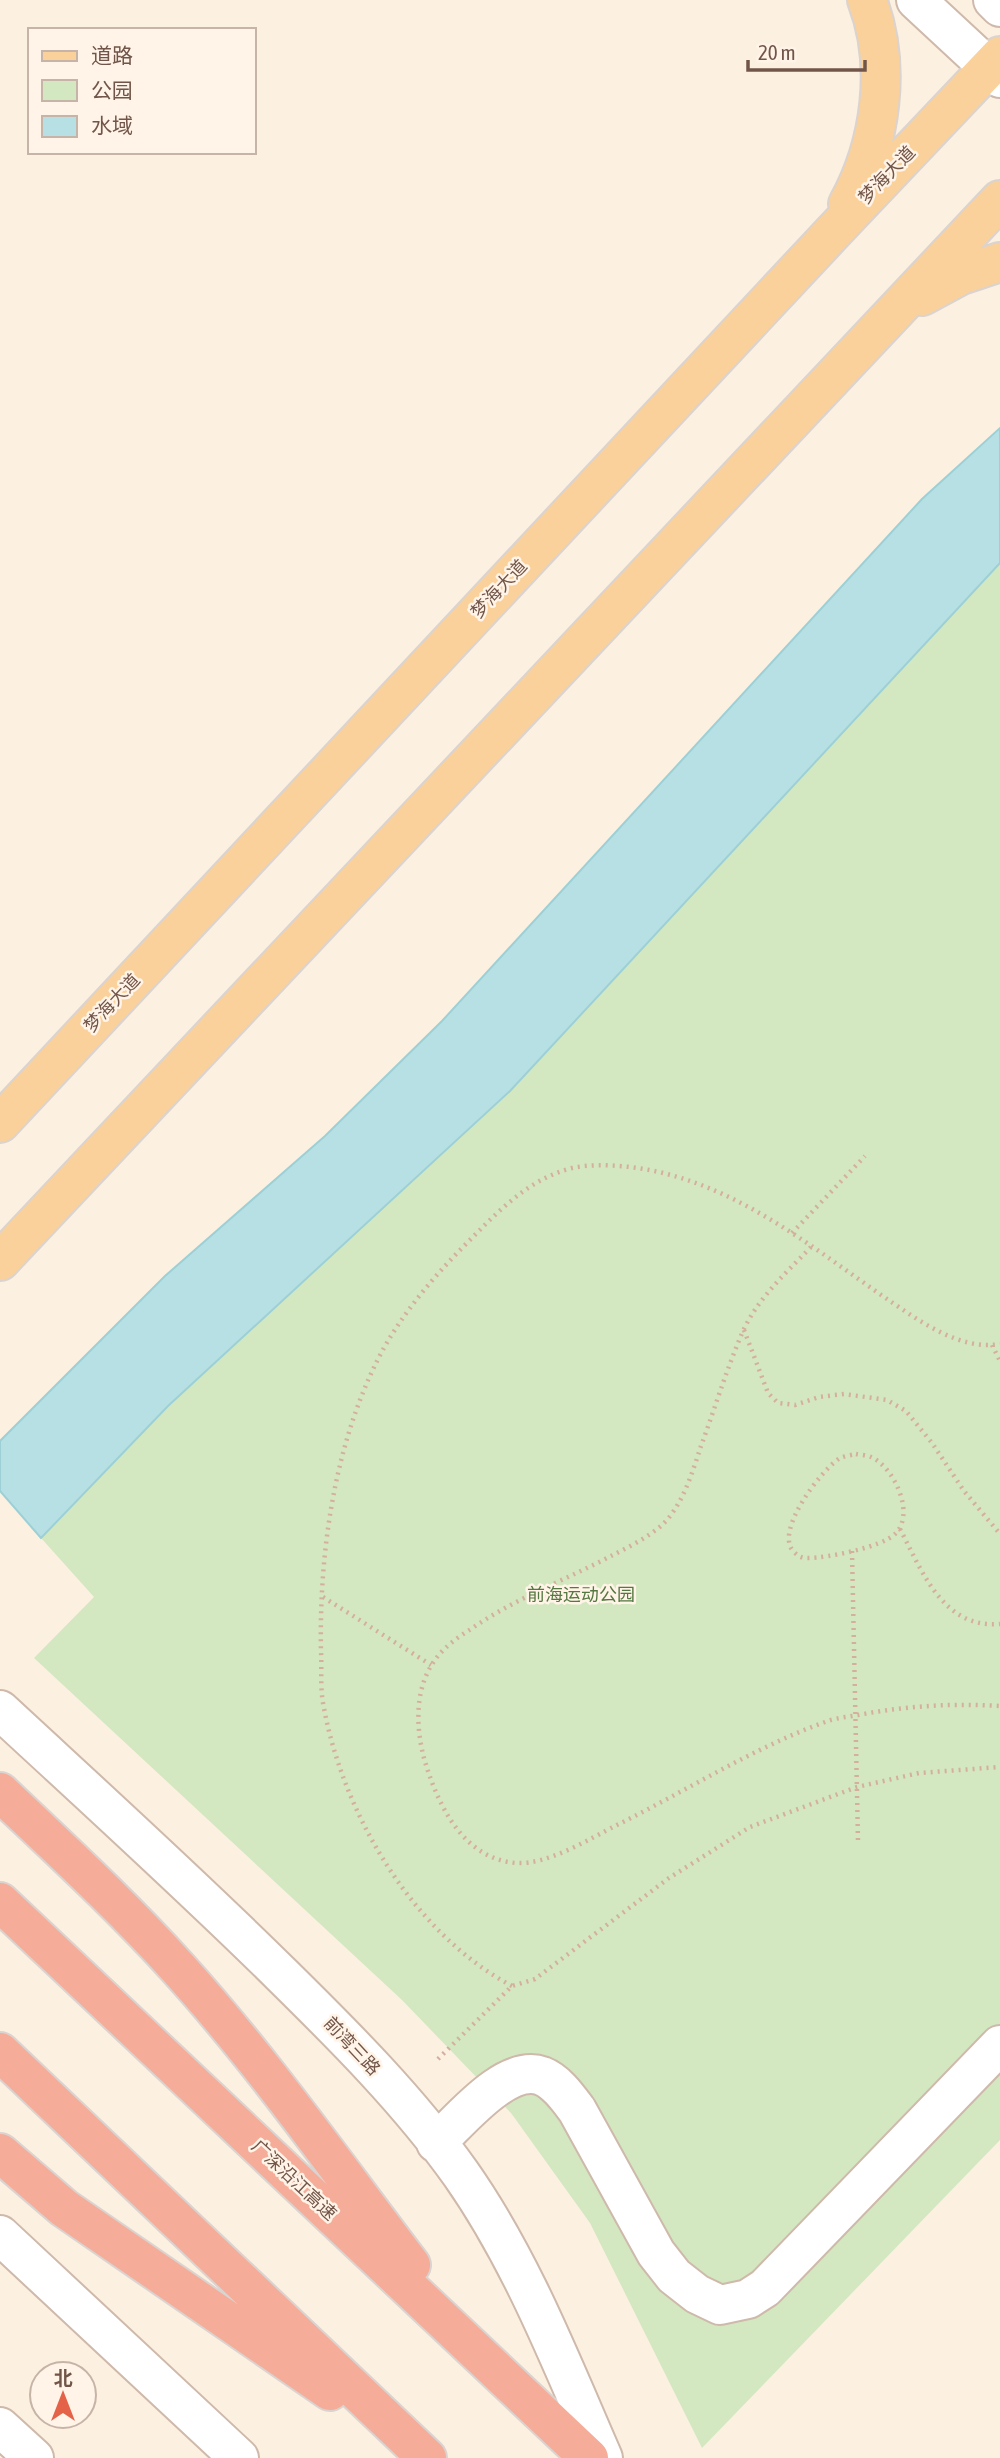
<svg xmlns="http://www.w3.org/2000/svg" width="1000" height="2458" font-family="'Asap Condensed','Noto Sans SC',sans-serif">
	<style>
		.green { fill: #d3e8c0 }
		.water { fill: #b6e0e4; stroke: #9dd0d6; stroke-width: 2 }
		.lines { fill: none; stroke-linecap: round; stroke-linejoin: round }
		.minor-casing { stroke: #ceb9ab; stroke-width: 42 }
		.major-casing { stroke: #dad3d0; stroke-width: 42 }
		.highway-casing { stroke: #dad3d0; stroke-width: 42 }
		.path { stroke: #d5af9d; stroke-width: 4.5; stroke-dasharray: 2 5; stroke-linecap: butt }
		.minor { stroke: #fff; stroke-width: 38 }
		.major { stroke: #fad19a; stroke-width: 38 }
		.highway { stroke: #f5ac98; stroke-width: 38 }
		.labels { text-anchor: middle; stroke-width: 5; stroke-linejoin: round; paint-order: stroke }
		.street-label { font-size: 18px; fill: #725549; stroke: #fff4e7 }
		.park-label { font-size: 18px; fill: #547841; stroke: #fff4e7 }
	</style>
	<rect width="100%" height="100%" fill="#fcf0e1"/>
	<!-- green -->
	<path class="green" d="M 1000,563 L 1000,2140 L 702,2448 L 590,2223 L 511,2113 L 402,2000 L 34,1658 L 94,1597 L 41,1538 L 168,1406 L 510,1091 Z"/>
	<!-- water -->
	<path class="water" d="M 1000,428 L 1000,563 L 510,1091 L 168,1406 L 41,1538 L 0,1491 L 0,1441 L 165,1276 L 325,1136 L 442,1021 L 922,499 Z"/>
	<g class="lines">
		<!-- minor casing -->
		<g class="minor-casing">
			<path id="minor" d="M 916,0 L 1000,78
				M 993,0 L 1000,7
				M 0,1710 C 94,1797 190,1884 281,1974 C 345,2037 409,2101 461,2174 C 522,2261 561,2362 603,2458
				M 436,2143 C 460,2121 506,2063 542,2076 C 557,2082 568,2098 577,2110 L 656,2253 L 674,2276 L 697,2294 L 720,2305 L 748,2299 L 765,2288 L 1000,2045
				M 0,2235 L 239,2458
				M 0,2427 L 34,2458"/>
		</g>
		<!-- major casing -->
		<g class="major-casing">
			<path id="major" d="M 848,204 C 881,144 892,65 867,0
				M 922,296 L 961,275 L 1000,262
				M 0,1123 L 835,230 L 1000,56
				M 0,1261 L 1000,200"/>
		</g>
		<!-- highway casing -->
		<g class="highway-casing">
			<path id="highway" d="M 0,1792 C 60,1849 122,1906 178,1968 C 262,2061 335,2165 411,2265
				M 0,1902 L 589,2458
				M 0,2052 L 427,2458
				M 0,2153 L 64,2208 L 330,2391"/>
		</g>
		<!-- path -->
		<path class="path" d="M 792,1233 L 865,1156
			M 811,1247 C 786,1273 758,1298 743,1331 C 727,1368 715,1408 701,1446 C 692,1473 683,1505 662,1525 C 647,1538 627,1548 609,1557 C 563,1581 514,1599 471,1629 C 458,1637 444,1647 435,1660 C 412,1691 416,1737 428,1771 C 442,1813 467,1859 516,1863 C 548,1865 589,1839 617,1825 C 686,1791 753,1748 825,1722 C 835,1718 847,1717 858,1715 C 906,1706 952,1703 1000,1706
			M 744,1330 L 768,1393 L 778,1403 L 795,1405 L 819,1397 L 844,1394 L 887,1400 L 906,1411 L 932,1443 L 964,1491 L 1000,1534
			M 992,1345 L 1000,1361
			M 856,1454 C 861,1455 867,1455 871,1457 C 894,1467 916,1514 895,1534 C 882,1547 827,1558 808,1558 C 801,1558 798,1556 794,1552 C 773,1532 822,1469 840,1458 C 845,1456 851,1455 856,1454 Z
			M 900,1529 C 922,1571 943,1629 1000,1624
			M 852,1551 L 858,1841
			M 323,1597 L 431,1665
			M 512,1986 C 412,1933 342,1812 323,1703 C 320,1686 322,1668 321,1652 C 319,1554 334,1447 378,1359 C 399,1318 429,1282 461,1249 C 494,1216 525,1180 572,1168 C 591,1164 611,1165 630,1167 C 730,1179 807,1244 887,1299 C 918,1320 960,1351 1000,1344
			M 438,2059 L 512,1986 L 535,1979 L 669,1878 L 750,1827 L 857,1787 L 919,1773 L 1000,1767"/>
		<!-- minor -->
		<use href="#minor" class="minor"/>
		<!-- major -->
		<use href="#major" class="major"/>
		<!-- highway -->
		<use href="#highway" class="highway"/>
	</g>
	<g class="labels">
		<!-- street labels -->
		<g class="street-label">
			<text transform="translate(887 175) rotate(-46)" y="6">梦海大道</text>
			<text transform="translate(499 589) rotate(-47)" y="6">梦海大道</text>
			<text transform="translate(112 1003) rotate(-47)" y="6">梦海大道</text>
			<text transform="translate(352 2046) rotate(47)" y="6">前湾三路</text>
			<text transform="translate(294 2180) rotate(43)" y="6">广深沿江高速</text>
		</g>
		<!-- park labels -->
		<g class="park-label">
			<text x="581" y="1601">前海运动公园</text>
		</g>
	</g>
	<!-- legend -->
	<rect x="28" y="28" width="228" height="126" fill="#fff4e7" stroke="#c7b4a8" stroke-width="2"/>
	<rect x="42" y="51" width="35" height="10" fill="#fad19a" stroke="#c7b4a8" stroke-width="2"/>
	<text x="91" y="63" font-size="21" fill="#725549">道路</text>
	<rect x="42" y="80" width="35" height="21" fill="#d3e8c0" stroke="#c7b4a8" stroke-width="2"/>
	<text x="91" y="98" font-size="21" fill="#725549">公园</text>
	<rect x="42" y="116" width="35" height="21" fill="#b6e0e4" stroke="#c7b4a8" stroke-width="2"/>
	<text x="91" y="133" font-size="21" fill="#725549">水域</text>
	<!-- north arrow -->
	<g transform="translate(63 2395)"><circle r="33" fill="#fff4e7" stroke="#c7b4a8" stroke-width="2"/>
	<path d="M0-5L12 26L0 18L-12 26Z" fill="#e46248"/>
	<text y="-10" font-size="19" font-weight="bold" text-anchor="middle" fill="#725549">北</text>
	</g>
	<!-- scale -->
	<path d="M748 60v10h117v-10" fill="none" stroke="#725549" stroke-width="3.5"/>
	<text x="758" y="60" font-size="21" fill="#725549" stroke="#fff4e7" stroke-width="5" paint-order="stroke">20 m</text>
</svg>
